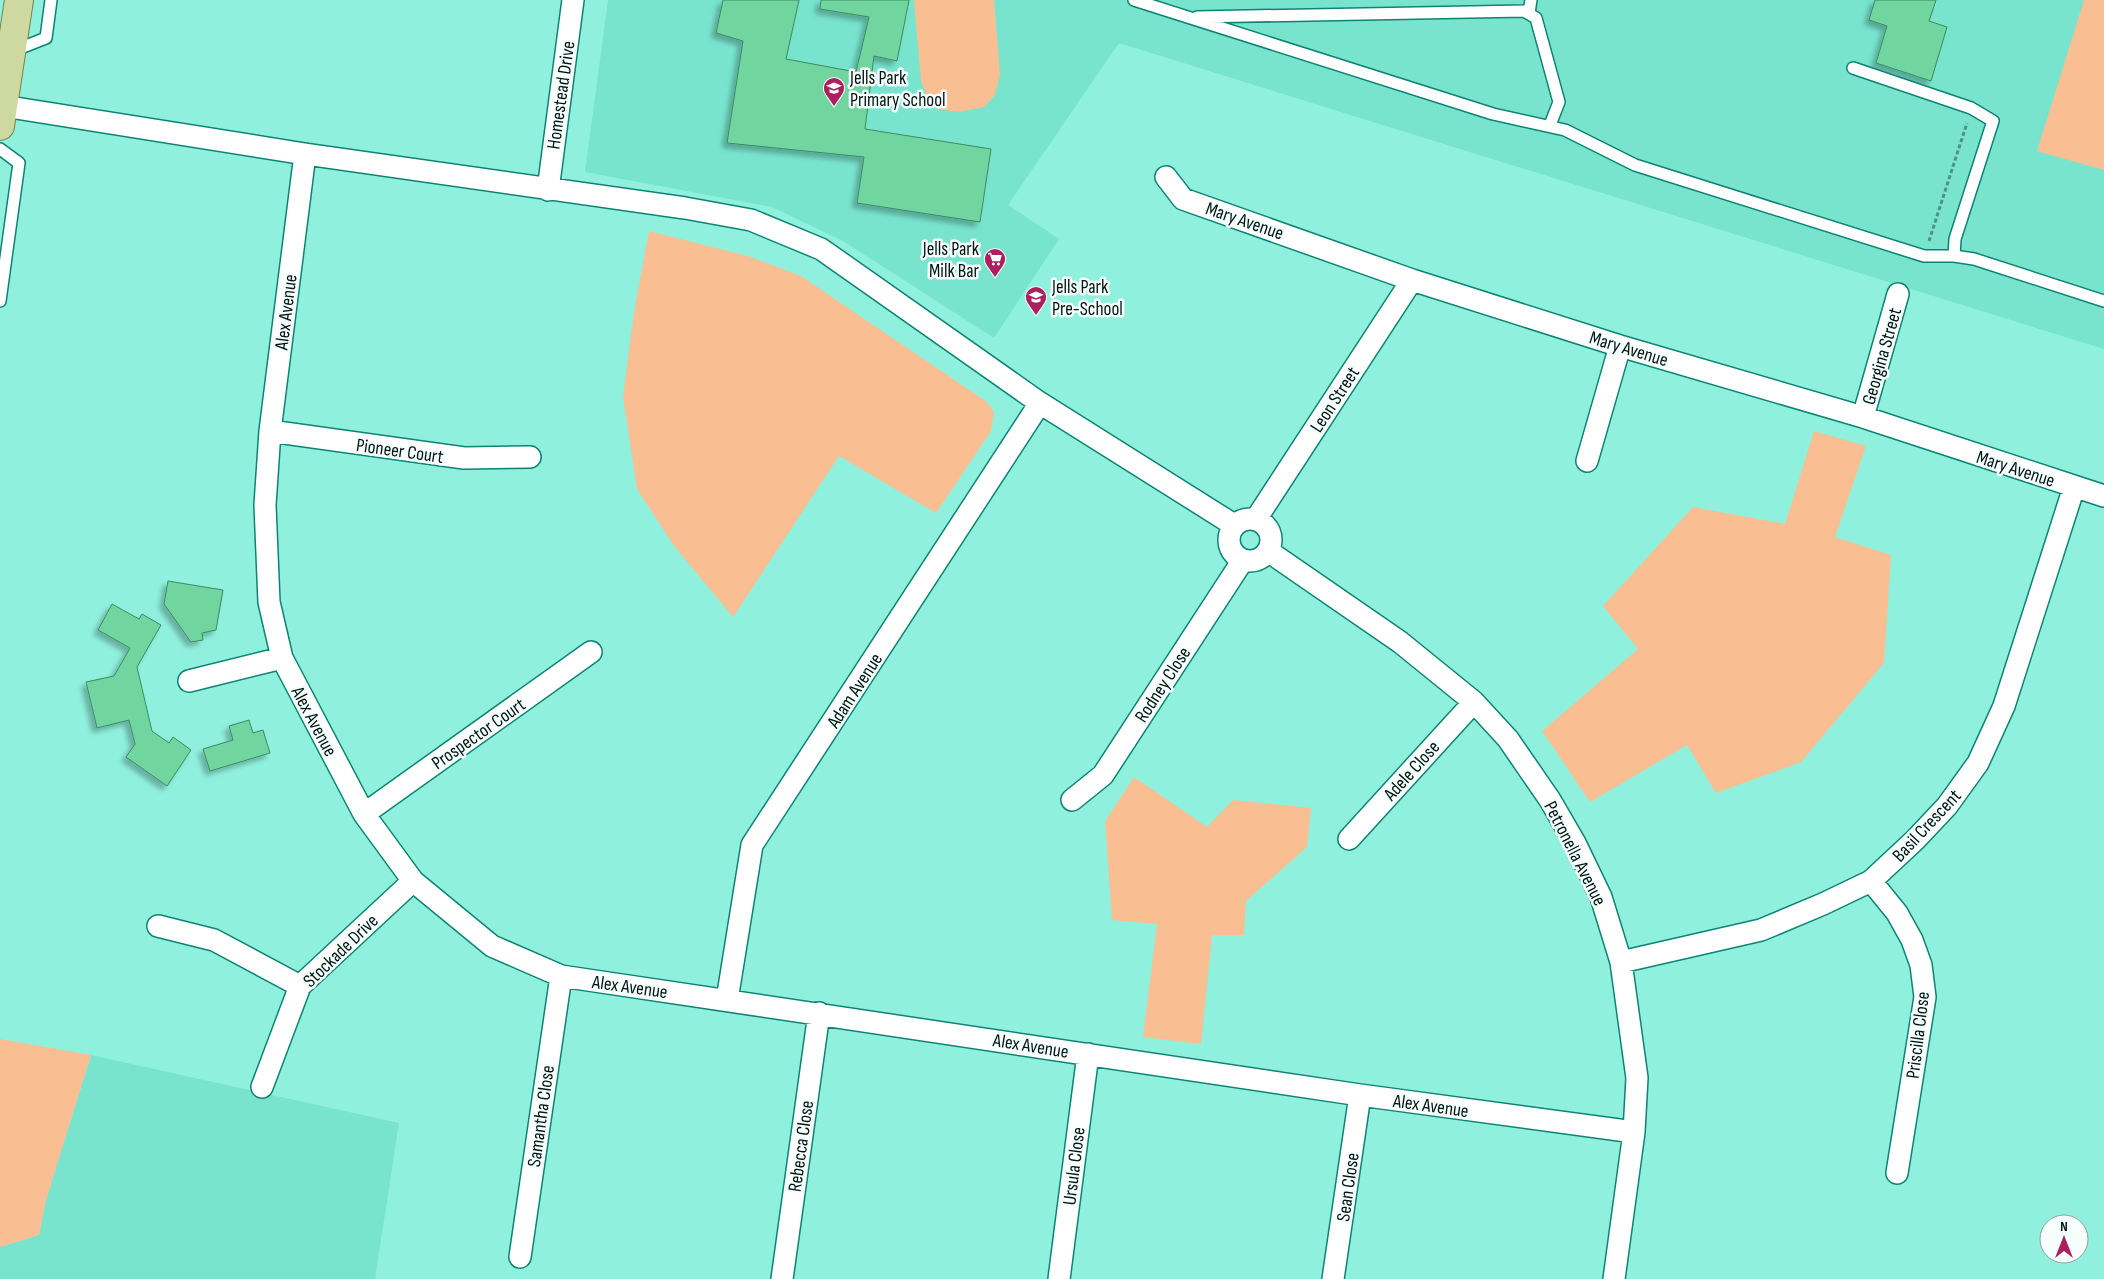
<svg xmlns="http://www.w3.org/2000/svg" width="2104" height="1279" font-family="'Sofia Sans Condensed',sans-serif">
	<style>
		.built { fill: #78e4ce }
		.green { fill: #f9bf93 }
		.building { fill: #6fd59f; stroke: #3d8a63; filter: url(#shadow) }
		.lines { fill: none; stroke-linecap: round; stroke-linejoin: round }
		.service-casing { stroke: #0d8473; stroke-width: 14 }
		.minor-casing { stroke: #0d8473; stroke-width: 24 }
		.primary-casing { stroke: #718446; stroke-width: 30 }
		.path { stroke: #519184; stroke-width: 3; stroke-dasharray: 4 2.5; stroke-linecap: butt }
		.service { stroke: #fff; stroke-width: 11 }
		.minor { stroke: #fff; stroke-width: 21 }
		.primary { stroke: #ced9a1; stroke-width: 28 }
		.labels { text-anchor: middle; stroke-width: 5; stroke-linejoin: round; paint-order: stroke }
		.poi-label { font-size: 19px; fill: #011511; stroke: #f6fffd; text-anchor: start }
		.street-label { font-size: 19px; fill: #011511; stroke: #f6fffd }
	</style>
	<defs>
		<filter id="shadow"><feDropShadow dx="-4.5" dy="4.5" stdDeviation="2.5" flood-color="#0004"/></filter>
	</defs>
	<rect width="100%" height="100%" fill="#8ff1dd"/>
	<!-- built -->
	<path class="built" d="M 608,0 L 2104,0 L 2104,349 L 1119,43 L 1008,205 L 1059,239 L 994,338 L 843,241 L 772,207 L 585,172 Z
		M 91,1055 L 399,1123 L 375,1279 L 0,1279 L 0,1247 L 39,1235 L 46,1200 Z"/>
	<!-- green -->
	<path class="green" d="M 914,0 L 994,0 L 1000,75 L 995,95 L 984,107 L 959,112 L 938,109 L 927,96 L 921,81 Z
		M 2084,0 L 2104,0 L 2104,170 L 2037,151 Z
		M 649,231 L 748,256 L 801,276 L 987,402 L 994,412 L 991,431 L 936,513 L 839,456 L 733,617 L 674,546 L 637,489 L 623,397 L 634,312 Z
		M 1814,431 L 1866,446 L 1835,537 L 1891,555 L 1884,663 L 1801,762 L 1716,793 L 1687,745 L 1590,802 L 1542,731 L 1638,649 L 1603,606 L 1693,507 L 1785,524 Z
		M 1134,777 L 1207,827 L 1233,800 L 1311,808 L 1307,847 L 1246,901 L 1244,935 L 1212,935 L 1201,1044 L 1143,1037 L 1157,924 L 1112,920 L 1105,821 Z
		M 0,1039 L 91,1055 L 46,1200 L 39,1235 L 0,1247 Z"/>
	<!-- building -->
	<path class="building" d="M 723,0 L 799,0 L 786,59 L 856,72 L 869,17 L 820,9 L 821,0 L 909,0 L 897,61 L 874,56 L 865,129 L 991,149 L 980,222 L 857,203 L 864,157 L 727,143 L 743,41 L 716,33 Z
		M 1875,0 L 1936,0 L 1929,21 L 1947,27 L 1931,81 L 1876,63 L 1887,26 L 1869,20 Z
		M 168,581 L 223,590 L 216,630 L 202,633 L 203,640 L 191,642 L 164,604 Z
		M 112,604 L 139,619 L 142,614 L 161,625 L 137,667 L 152,731 L 169,743 L 173,737 L 191,750 L 167,786 L 126,757 L 135,744 L 129,720 L 97,728 L 86,682 L 114,676 L 130,648 L 98,630 Z
		M 249,720 L 253,733 L 263,730 L 270,753 L 210,771 L 203,749 L 233,740 L 229,726 Z"/>
	<g class="lines">
		<!-- service casing -->
		<g class="service-casing">
			<path id="service" d="M 1134,0 L 1493,114 L 1565,130 L 1635,165 L 1924,256 L 1954,256 L 1955,239 L 1993,121 L 1971,108 L 1853,68
				M 1529,13 L 1531,0
				M 1197,17 L 1524,11 L 1536,18 L 1559,102 L 1550,125
				M 13,51 L 46,38 L 51,0
				M 0,149 L 19,163 L 0,301
				M 1954,256 L 1974,259 L 2104,301"/>
		</g>
		<!-- minor casing -->
		<g class="minor-casing">
			<path id="minor" d="M 3,106 L 305,154 L 685,208 L 751,220 L 821,249 L 1040,403 L 1234,525
				M 305,154 L 270,431 L 265,505 L 269,602 L 282,658 L 364,814 L 413,881 L 492,946 L 561,976 L 1360,1095 L 1634,1132
				M 1166,177 L 1183,199 L 1412,280 L 1620,346 L 1863,417 L 2104,496
				M 548,190 L 573,0
				M 1863,417 L 1898,294
				M 270,431 L 464,458 L 530,457
				M 1587,461 L 1620,346
				M1229 540a21 21 0 1 1 42 0a21 21 0 1 1-42 0Z
				M 1256,519 L 1412,280
				M 1268,551 L 1400,642 L 1474,702 L 1508,739 L 1550,800 L 1575,843 L 1601,897 L 1621,962 L 1637,1078 L 1634,1132 L 1614,1279
				M 189,681 L 282,658
				M 1072,800 L 1103,775 L 1243,560
				M 364,814 L 591,652
				M 1349,839 L 1474,702
				M 1871,881 L 1897,913 L 1912,940 L 1921,965 L 1925,997 L 1897,1173
				M 158,926 L 214,940 L 300,986
				M 1621,962 L 1761,930 L 1823,904 L 1871,881 L 1915,840 L 1947,806 L 1978,763 L 2004,706 L 2074,487
				M 727,1000 L 752,845 L 1040,403
				M 262,1087 L 300,986 L 413,881
				M 520,1257 L 561,976
				M 782,1279 L 819,1013
				M 1059,1279 L 1088,1054
				M 1333,1279 L 1360,1095"/>
		</g>
		<!-- primary casing -->
		<g class="primary-casing">
			<path id="primary" d="M 0,126 L 19,0"/>
		</g>
		<!-- path -->
		<path class="path" d="M 1929,241 L 1967,123"/>
		<!-- service -->
		<use href="#service" class="service"/>
		<!-- minor -->
		<use href="#minor" class="minor"/>
		<!-- primary -->
		<use href="#primary" class="primary"/>
	</g>
	<!-- icons -->
	<defs>
		<g id="school-pin" transform="scale(1.125)"><path d="M0 17L-7.5 6A9.5 9.5 0 1 1 7.5 6Z" fill="#ac2060" stroke="#f6fffd"/><path d="M0-5L7-2L0 1L-7-2ZM-4 1L0 2.5L4 1V4Q0 6-4 4Z" fill="#fff"/></g>
		<g id="supermarket-pin" transform="scale(1.125)"><path d="M0 17L-7.5 6A9.5 9.5 0 1 1 7.5 6Z" fill="#ac2060" stroke="#f6fffd"/><path d="M-6-5.5h2.5l.6 2H6L4.5 2H-2.5L-4.4-4H-6ZM-1.5 3.2a1.3 1.3 0 1 0 .1 0ZM3 3.2a1.3 1.3 0 1 0 .1 0Z" fill="#fff"/></g>
	</defs>
	<g fill-rule="evenodd">
		<use href="#school-pin" x="834" y="88"/>
		<use href="#supermarket-pin" x="995" y="259"/>
		<use href="#school-pin" x="1036" y="297"/>
	</g>
	<g class="labels">
		<!-- poi labels -->
		<g class="poi-label">
			<text x="850" y="84">Jells Park<tspan x="850" dy="22">Primary School</tspan></text>
			<text x="979" y="255" text-anchor="end">Jells Park<tspan x="979" dy="22">Milk Bar</tspan></text>
			<text x="1052" y="293">Jells Park<tspan x="1052" dy="22">Pre-School</tspan></text>
		</g>
		<!-- street labels -->
		<g class="street-label">
			<text transform="translate(560 95) rotate(-82)" y="7">Homestead Drive</text>
			<text transform="translate(1245 220) rotate(19)" y="7">Mary Avenue</text>
			<text transform="translate(285 312) rotate(-83)" y="7">Alex Avenue</text>
			<text transform="translate(1629 348) rotate(17)" y="7">Mary Avenue</text>
			<text transform="translate(1881 356) rotate(-74)" y="7">Georgina Street</text>
			<text transform="translate(1334 399) rotate(-57)" y="7">Leon Street</text>
			<text transform="translate(400 450) rotate(8)" y="7">Pioneer Court</text>
			<text transform="translate(2016 468) rotate(18)" y="7">Mary Avenue</text>
			<text transform="translate(1162 684) rotate(-57)" y="7">Rodney Close</text>
			<text transform="translate(854 690) rotate(-57)" y="7">Adam Avenue</text>
			<text transform="translate(315 721) rotate(62)" y="7">Alex Avenue</text>
			<text transform="translate(478 733) rotate(-35)" y="7">Prospector Court</text>
			<text transform="translate(1411 770) rotate(-48)" y="7">Adele Close</text>
			<text transform="translate(1926 825) rotate(-47)" y="7">Basil Crescent</text>
			<text transform="translate(1576 853) rotate(63)" y="7">Petronella Avenue</text>
			<text transform="translate(340 950) rotate(-44)" y="7">Stockade Drive</text>
			<text transform="translate(630 986) rotate(8)" y="7">Alex Avenue</text>
			<text transform="translate(1917 1035) rotate(-83)" y="7">Priscilla Close</text>
			<text transform="translate(1031 1045) rotate(9)" y="7">Alex Avenue</text>
			<text transform="translate(1431 1105) rotate(8)" y="7">Alex Avenue</text>
			<text transform="translate(540 1116) rotate(-82)" y="7">Samantha Close</text>
			<text transform="translate(800 1146) rotate(-82)" y="7">Rebecca Close</text>
			<text transform="translate(1073 1166) rotate(-83)" y="7">Ursula Close</text>
			<text transform="translate(1347 1187) rotate(-82)" y="7">Sean Close</text>
		</g>
	</g>
	<!-- north arrow -->
	<g transform="translate(2064 1239)"><circle r="24" fill="#f6fffd" stroke="#94a19f"/>
	<path d="M0-4L9 19L0 12L-9 19Z" fill="#ac2060"/>
	<text y="-8" font-size="14" font-weight="bold" text-anchor="middle" fill="#011511">N</text>
	</g>
</svg>
